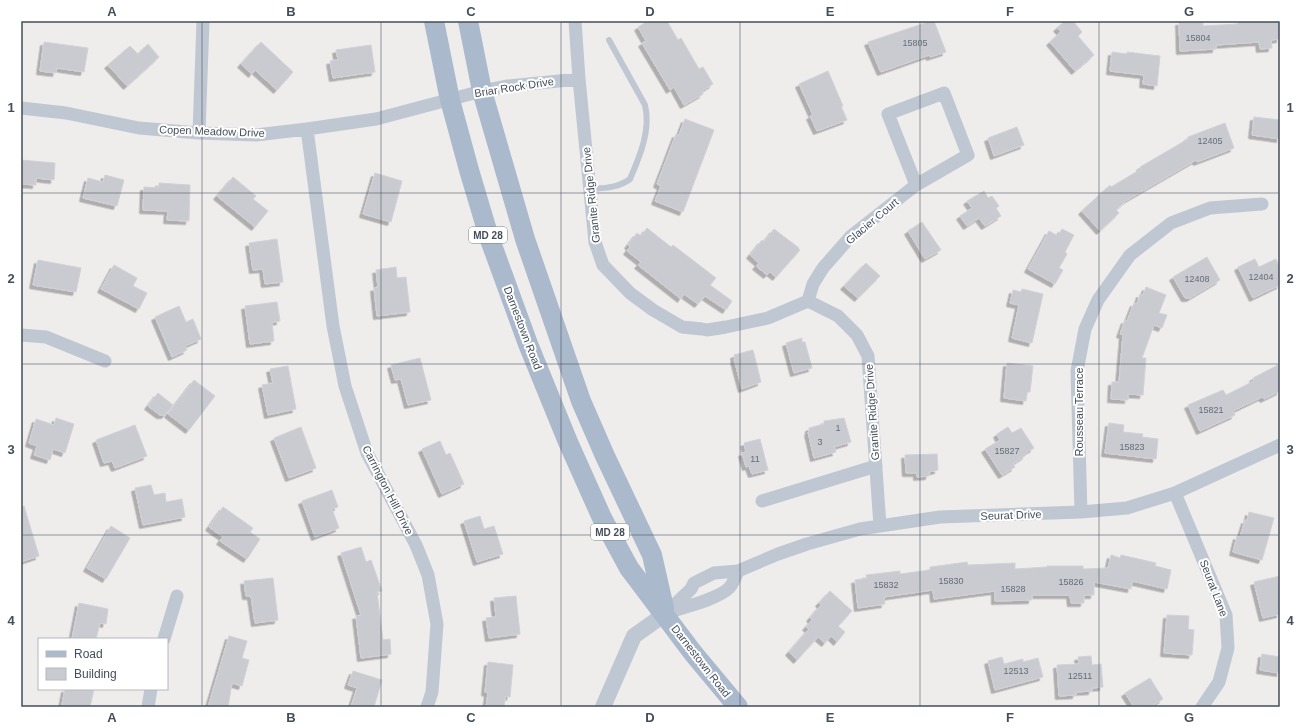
<svg xmlns="http://www.w3.org/2000/svg" width="1301" height="728" font-family="Arial,sans-serif">
	<style>
		.building { fill: #c9cbd1; stroke: #d0d2d8; filter: url(#shadow) }
		.lines { fill: none; stroke-linecap: round; stroke-linejoin: round }
		.service { stroke: #bfc7d2; stroke-width: 6 }
		.minor { stroke: #bfc7d2; stroke-width: 13 }
		.tertiary { stroke: #bfc7d2; stroke-width: 16 }
		.primary { stroke: #abb9cd; stroke-width: 20 }
		.grid { fill: none; stroke: #444e5a; stroke-width: 1; stroke-opacity: 0.55 }
		.labels { text-anchor: middle; stroke-width: 4; stroke-linejoin: round; paint-order: stroke }
		.number-label { font-size: 9px; fill: #656d78 }
		.shield { fill: #fff; stroke: #7c838c; stroke-width: 1 }
		.shield-label { font-size: 10px; font-weight: bold; fill: #444e5a }
		.street-label { font-size: 11px; fill: #444e5a; stroke: #fff }
		.neatline { fill: none; stroke: #444e5a; stroke-width: 1.5 }
		.grid-label { font-size: 13px; text-anchor: middle; font-weight: bold; fill: #444e5a }
	</style>
	<defs>
		<filter id="shadow"><feDropShadow dx="-3.5" dy="3.5" stdDeviation="0" flood-color="#0004"/></filter>
	</defs>
	<rect width="100%" height="100%" fill="#efecec"/>
	<!-- building -->
	<path class="building" d="M 648,21 L 667,21 L 678,40 L 681,38 L 699,69 L 703,67 L 713,84 L 702,91 L 703,94 L 684,105 L 674,87 L 670,90 L 642,43 L 646,41 L 638,27 Z
		M 931,21 L 934,21 L 946,52 L 930,57 L 929,55 L 881,72 L 880,70 L 868,42 Z
		M 1065,21 L 1073,21 L 1082,32 L 1078,36 L 1094,55 L 1075,71 L 1050,42 L 1061,32 L 1057,28 Z
		M 1238,21 L 1279,21 L 1280,39 L 1271,40 L 1272,48 L 1260,49 L 1259,42 L 1216,45 L 1216,49 L 1180,51 L 1179,22 L 1203,22 L 1203,26 L 1238,24 Z
		M 44,42 L 88,48 L 84,72 L 57,68 L 56,73 L 40,71 Z
		M 261,42 L 293,72 L 277,90 L 255,70 L 252,74 L 241,64 Z
		M 148,44 L 159,57 L 127,86 L 108,65 L 130,46 L 138,54 Z
		M 371,45 L 375,72 L 333,78 L 330,61 L 338,60 L 336,50 Z
		M 1112,52 L 1127,54 L 1127,52 L 1160,56 L 1157,86 L 1143,84 L 1144,75 L 1110,71 Z
		M 828,71 L 843,106 L 841,106 L 847,120 L 817,131 L 810,116 L 813,115 L 799,84 Z
		M 1254,117 L 1280,120 L 1280,139 L 1252,135 Z
		M 685,119 L 714,130 L 683,212 L 655,201 L 661,186 L 657,184 L 676,134 L 679,135 Z
		M 1225,123 L 1234,148 L 1197,162 L 1196,160 L 1127,200 L 1116,210 L 1119,213 L 1100,231 L 1082,211 L 1110,185 L 1111,187 L 1141,169 L 1140,167 L 1188,139 L 1188,137 Z
		M 1017,127 L 1024,145 L 994,156 L 988,138 Z
		M 21,160 L 55,163 L 54,180 L 36,178 L 36,185 L 21,184 Z
		M 375,173 L 402,181 L 391,222 L 363,214 Z
		M 105,175 L 124,180 L 117,206 L 83,198 L 88,178 L 103,182 Z
		M 233,177 L 256,196 L 253,199 L 268,211 L 255,227 L 217,196 Z
		M 159,183 L 190,185 L 189,221 L 167,220 L 168,211 L 143,210 L 144,187 L 159,188 Z
		M 984,191 L 988,198 L 992,196 L 999,206 L 996,208 L 1001,216 L 985,226 L 979,218 L 967,226 L 960,216 L 972,208 L 967,201 Z
		M 922,222 L 941,250 L 925,259 L 908,231 Z
		M 647,228 L 671,247 L 673,245 L 716,278 L 710,285 L 732,301 L 726,310 L 705,296 L 698,304 L 684,294 L 681,299 L 638,265 L 641,262 L 627,251 L 630,247 L 628,245 L 637,233 L 641,236 Z
		M 774,229 L 799,248 L 798,249 L 800,250 L 776,277 L 770,272 L 767,275 L 756,266 L 759,263 L 750,255 L 762,240 L 764,242 Z
		M 1062,229 L 1074,235 L 1065,252 L 1067,254 L 1059,268 L 1063,270 L 1055,284 L 1028,269 L 1049,231 L 1058,236 Z
		M 277,239 L 283,282 L 265,284 L 263,269 L 253,270 L 249,243 Z
		M 1207,257 L 1220,280 L 1190,298 L 1185,298 L 1173,277 Z
		M 1255,259 L 1259,267 L 1276,259 L 1280,269 L 1280,285 L 1253,298 L 1238,267 Z
		M 38,260 L 81,268 L 76,292 L 33,285 Z
		M 866,263 L 880,276 L 858,298 L 844,286 Z
		M 114,265 L 137,278 L 133,286 L 147,293 L 139,309 L 101,289 Z
		M 396,267 L 397,278 L 406,277 L 410,312 L 377,316 L 374,288 L 378,287 L 376,270 Z
		M 1146,287 L 1166,295 L 1159,313 L 1167,315 L 1162,328 L 1154,325 L 1142,358 L 1146,358 L 1143,395 L 1128,394 L 1128,400 L 1111,399 L 1112,382 L 1119,382 L 1123,335 L 1120,334 L 1125,320 L 1127,321 L 1134,303 L 1137,304 L 1140,294 L 1143,295 Z
		M 1022,289 L 1043,294 L 1032,343 L 1012,338 L 1019,305 L 1010,303 L 1013,290 L 1021,292 Z
		M 277,302 L 280,321 L 272,322 L 274,341 L 250,344 L 245,306 Z
		M 179,306 L 186,322 L 193,319 L 201,339 L 185,346 L 187,350 L 172,357 L 155,317 Z
		M 802,338 L 802,342 L 805,342 L 812,368 L 794,373 L 786,343 Z
		M 753,350 L 761,382 L 742,389 L 734,359 L 735,359 L 734,355 Z
		M 420,358 L 431,400 L 408,405 L 401,379 L 395,380 L 391,365 Z
		M 1007,363 L 1033,366 L 1030,392 L 1027,392 L 1026,401 L 1004,398 Z
		M 1280,364 L 1280,391 L 1264,399 L 1262,397 L 1233,411 L 1235,415 L 1200,431 L 1188,405 L 1223,390 L 1226,395 L 1254,381 L 1253,378 Z
		M 288,366 L 296,409 L 268,415 L 262,385 L 273,383 L 270,369 Z
		M 194,380 L 215,396 L 189,430 L 168,414 Z
		M 158,393 L 173,405 L 165,415 L 160,415 L 148,406 Z
		M 56,418 L 74,424 L 65,453 L 53,449 L 50,460 L 34,455 L 37,446 L 29,443 L 36,419 L 54,425 Z
		M 844,418 L 851,442 L 834,447 L 836,452 L 814,458 L 808,432 L 809,431 L 809,428 L 824,424 L 824,421 Z
		M 1109,423 L 1124,425 L 1123,432 L 1143,434 L 1142,437 L 1158,439 L 1156,459 L 1105,453 Z
		M 135,425 L 147,456 L 115,468 L 112,461 L 104,463 L 96,440 Z
		M 301,427 L 316,468 L 289,478 L 274,438 Z
		M 1008,427 L 1012,433 L 1021,428 L 1034,448 L 1025,453 L 1026,455 L 1013,464 L 1015,467 L 1002,475 L 985,449 L 1000,440 L 997,434 Z
		M 760,439 L 768,470 L 752,474 L 749,466 L 746,467 L 742,453 L 746,452 L 744,443 Z
		M 440,441 L 446,455 L 450,453 L 464,484 L 442,494 L 422,449 Z
		M 937,454 L 938,470 L 929,472 L 929,476 L 917,477 L 917,473 L 906,473 L 905,455 Z
		M 151,485 L 154,495 L 165,493 L 166,502 L 182,499 L 185,517 L 143,525 L 135,488 Z
		M 332,490 L 338,507 L 332,509 L 339,528 L 315,537 L 302,501 Z
		M 24,506 L 39,556 L 21,562 L 21,507 Z
		M 223,507 L 253,528 L 250,532 L 260,539 L 247,559 L 220,541 L 223,537 L 209,527 Z
		M 1249,512 L 1274,518 L 1262,560 L 1233,552 L 1237,536 L 1240,537 L 1245,520 L 1247,521 Z
		M 480,516 L 484,529 L 494,526 L 503,554 L 477,562 L 464,521 Z
		M 111,526 L 130,538 L 106,579 L 87,568 Z
		M 361,547 L 366,562 L 371,560 L 382,591 L 377,592 L 383,640 L 390,639 L 391,654 L 361,658 L 356,616 L 361,615 L 341,553 Z
		M 1111,555 L 1120,558 L 1121,555 L 1156,563 L 1155,566 L 1171,570 L 1167,589 L 1132,581 L 1131,589 L 1094,582 L 1094,595 L 1084,595 L 1084,603 L 1071,603 L 1070,595 L 1032,595 L 1032,600 L 995,601 L 995,591 L 934,599 L 933,590 L 884,597 L 885,604 L 858,608 L 855,580 L 867,578 L 866,575 L 900,571 L 900,574 L 930,570 L 930,567 L 967,562 L 968,565 L 1015,563 L 1015,569 L 1047,567 L 1047,566 L 1083,566 L 1083,569 L 1108,568 Z
		M 1280,576 L 1280,614 L 1263,618 L 1254,582 Z
		M 273,578 L 278,620 L 255,623 L 251,596 L 246,596 L 244,581 Z
		M 830,591 L 852,611 L 838,626 L 845,632 L 837,642 L 831,636 L 825,643 L 818,637 L 797,660 L 789,652 L 809,629 L 806,627 L 812,620 L 810,618 L 821,605 L 819,603 Z
		M 516,596 L 520,634 L 489,638 L 486,618 L 496,617 L 494,598 Z
		M 79,603 L 108,609 L 106,624 L 100,623 L 96,639 L 72,639 Z
		M 1167,615 L 1189,616 L 1188,629 L 1194,630 L 1192,655 L 1164,653 Z
		M 229,636 L 247,641 L 242,658 L 249,660 L 242,686 L 232,683 L 228,707 L 208,707 Z
		M 1262,654 L 1280,657 L 1280,673 L 1260,670 Z
		M 1091,656 L 1092,665 L 1101,664 L 1103,687 L 1092,688 L 1092,691 L 1076,692 L 1076,695 L 1059,696 L 1057,665 L 1079,664 L 1078,657 Z
		M 1002,657 L 1004,664 L 1023,659 L 1023,662 L 1038,658 L 1043,677 L 995,690 L 988,661 Z
		M 488,662 L 513,665 L 510,697 L 505,696 L 504,707 L 486,707 L 488,693 L 485,692 Z
		M 353,671 L 382,680 L 374,707 L 351,707 L 357,688 L 348,685 Z
		M 1150,678 L 1163,699 L 1150,707 L 1134,707 L 1125,693 Z
		M 65,689 L 94,689 L 90,707 L 70,707 L 62,705 Z"/>
	<g class="lines">
		<!-- service -->
		<path class="service" d="M 590,189 C 605,188 618,188 630,179 C 640,156 651,130 645,105 L 609,40"/>
		<!-- minor -->
		<path class="minor" d="M 575,21 L 579,79 L 595,242 L 603,265 L 630,293 L 653,310 L 682,327 L 702,329 L 707,330 L 726,327 L 768,318 L 808,301 L 838,316 L 857,335 L 868,356 L 880,526
			M 21,108 L 66,113 L 139,128 L 199,133 L 256,135 L 307,129 L 376,119 L 482,91 L 508,86 L 579,79
			M 307,129 L 333,326 L 345,386 L 367,453 L 416,545 L 428,575 L 437,624 L 432,692 L 427,707
			M 199,133 L 203,21
			M 808,301 L 813,284 L 823,268 L 851,236 L 916,185 L 968,155 L 944,93 L 888,114 L 916,185
			M 21,335 L 46,337 L 105,361
			M 1175,493 L 1226,615 L 1228,648 L 1219,682 L 1202,707
			M 762,501 L 876,466
			M 1081,512 L 1077,371 L 1085,329 L 1098,300 L 1130,255 L 1171,223 L 1210,208 L 1262,204
			M 669,612 C 685,607 718,599 729,588 C 733,584 736,576 738,571
			M 665,614 L 691,589 L 694,583 L 714,573 L 738,571 L 778,554 L 807,544 L 860,529 L 940,517 L 1081,512 L 1127,508 L 1175,493 L 1280,445
			M 164,639 L 177,596
			M 148,707 L 151,689"/>
		<!-- tertiary -->
		<path class="tertiary" d="M 603,707 L 634,636 L 665,614"/>
		<!-- primary -->
		<path class="primary" d="M 434,21 L 450,100 L 469,170 L 489,237 L 528,344 L 568,442 L 602,518 L 629,568 L 693,653 L 738,707
			M 468,21 L 482,91 L 525,239 L 581,401 L 605,456 L 652,555 L 664,608"/>
	</g>
	<!-- grid -->
	<path class="grid" d="M 202,21 L 202,707M 381,21 L 381,707M 561,21 L 561,707M 740,21 L 740,707M 920,21 L 920,707M 1099,21 L 1099,707M 21,193 L 1280,193M 21,364 L 1280,364M 21,535 L 1280,535"/>
	<g class="labels">
		<!-- number labels -->
		<g class="number-label">
			<text x="1198" y="41">15804</text>
			<text x="915" y="46">15805</text>
			<text x="1210" y="144">12405</text>
			<text x="1261" y="280">12404</text>
			<text x="1197" y="282">12408</text>
			<text x="1211" y="413">15821</text>
			<text x="838" y="431">1</text>
			<text x="820" y="445">3</text>
			<text x="1132" y="450">15823</text>
			<text x="1007" y="454">15827</text>
			<text x="755" y="462">11</text>
			<text x="951" y="584">15830</text>
			<text x="1071" y="585">15826</text>
			<text x="886" y="588">15832</text>
			<text x="1013" y="592">15828</text>
			<text x="1016" y="674">12513</text>
			<text x="1080" y="679">12511</text>
		</g>
		<!-- shield labels -->
		<g class="shield">
			<rect x="469" y="227" width="38" height="16" rx="3"/>
			<rect x="591" y="524" width="38" height="16" rx="3"/>
		</g>
		<g class="shield-label">
			<text x="488" y="239">MD 28</text>
			<text x="610" y="536">MD 28</text>
		</g>
		<!-- street labels -->
		<g class="street-label">
			<text transform="translate(514 87) rotate(-9)" y="4">Briar Rock Drive</text>
			<text transform="translate(212 131) rotate(2)" y="4">Copen Meadow Drive</text>
			<text transform="translate(591 195) rotate(-96)" y="4">Granite Ridge Drive</text>
			<text transform="translate(872 221) rotate(-40)" y="4">Glacier Court</text>
			<text transform="translate(523 328) rotate(69)" y="4">Darnestown Road</text>
			<text transform="translate(872 412) rotate(-94)" y="4">Granite Ridge Drive</text>
			<text transform="translate(1079 412) rotate(-90)" y="4">Rousseau Terrace</text>
			<text transform="translate(388 490) rotate(63)" y="4">Carrington Hill Drive</text>
			<text transform="translate(1011 515) rotate(-2)" y="4">Seurat Drive</text>
			<text transform="translate(1214 588) rotate(69)" y="4">Seurat Lane</text>
			<text transform="translate(701 661) rotate(52)" y="4">Darnestown Road</text>
		</g>
	</g>
	<!-- border -->
	<rect width="1301" height="728" fill="none" stroke="#ffffff" stroke-width="44"/>
	<!-- legend -->
	<rect x="38" y="638" width="130" height="52" fill="#ffffff" stroke="#b4b8bd"/>
	<rect x="46" y="651" width="20" height="6" fill="#abb9cd" stroke="#b4b8bd"/>
	<text x="74" y="658" font-size="12" fill="#444e5a">Road</text>
	<rect x="46" y="668" width="20" height="12" fill="#c9cbd1" stroke="#b4b8bd"/>
	<text x="74" y="678" font-size="12" fill="#444e5a">Building</text>
	<rect x="22" y="22" width="1257" height="684" class="neatline"/>
	<g class="grid-label">
		<text x="112" y="16">A</text>
		<text x="291" y="16">B</text>
		<text x="471" y="16">C</text>
		<text x="650" y="16">D</text>
		<text x="830" y="16">E</text>
		<text x="1010" y="16">F</text>
		<text x="1189" y="16">G</text>
		<text x="11" y="112">1</text>
		<text x="1290" y="112">1</text>
		<text x="11" y="283">2</text>
		<text x="1290" y="283">2</text>
		<text x="11" y="454">3</text>
		<text x="1290" y="454">3</text>
		<text x="11" y="625">4</text>
		<text x="1290" y="625">4</text>
		<text x="112" y="722">A</text>
		<text x="291" y="722">B</text>
		<text x="471" y="722">C</text>
		<text x="650" y="722">D</text>
		<text x="830" y="722">E</text>
		<text x="1010" y="722">F</text>
		<text x="1189" y="722">G</text>
	</g>
</svg>
